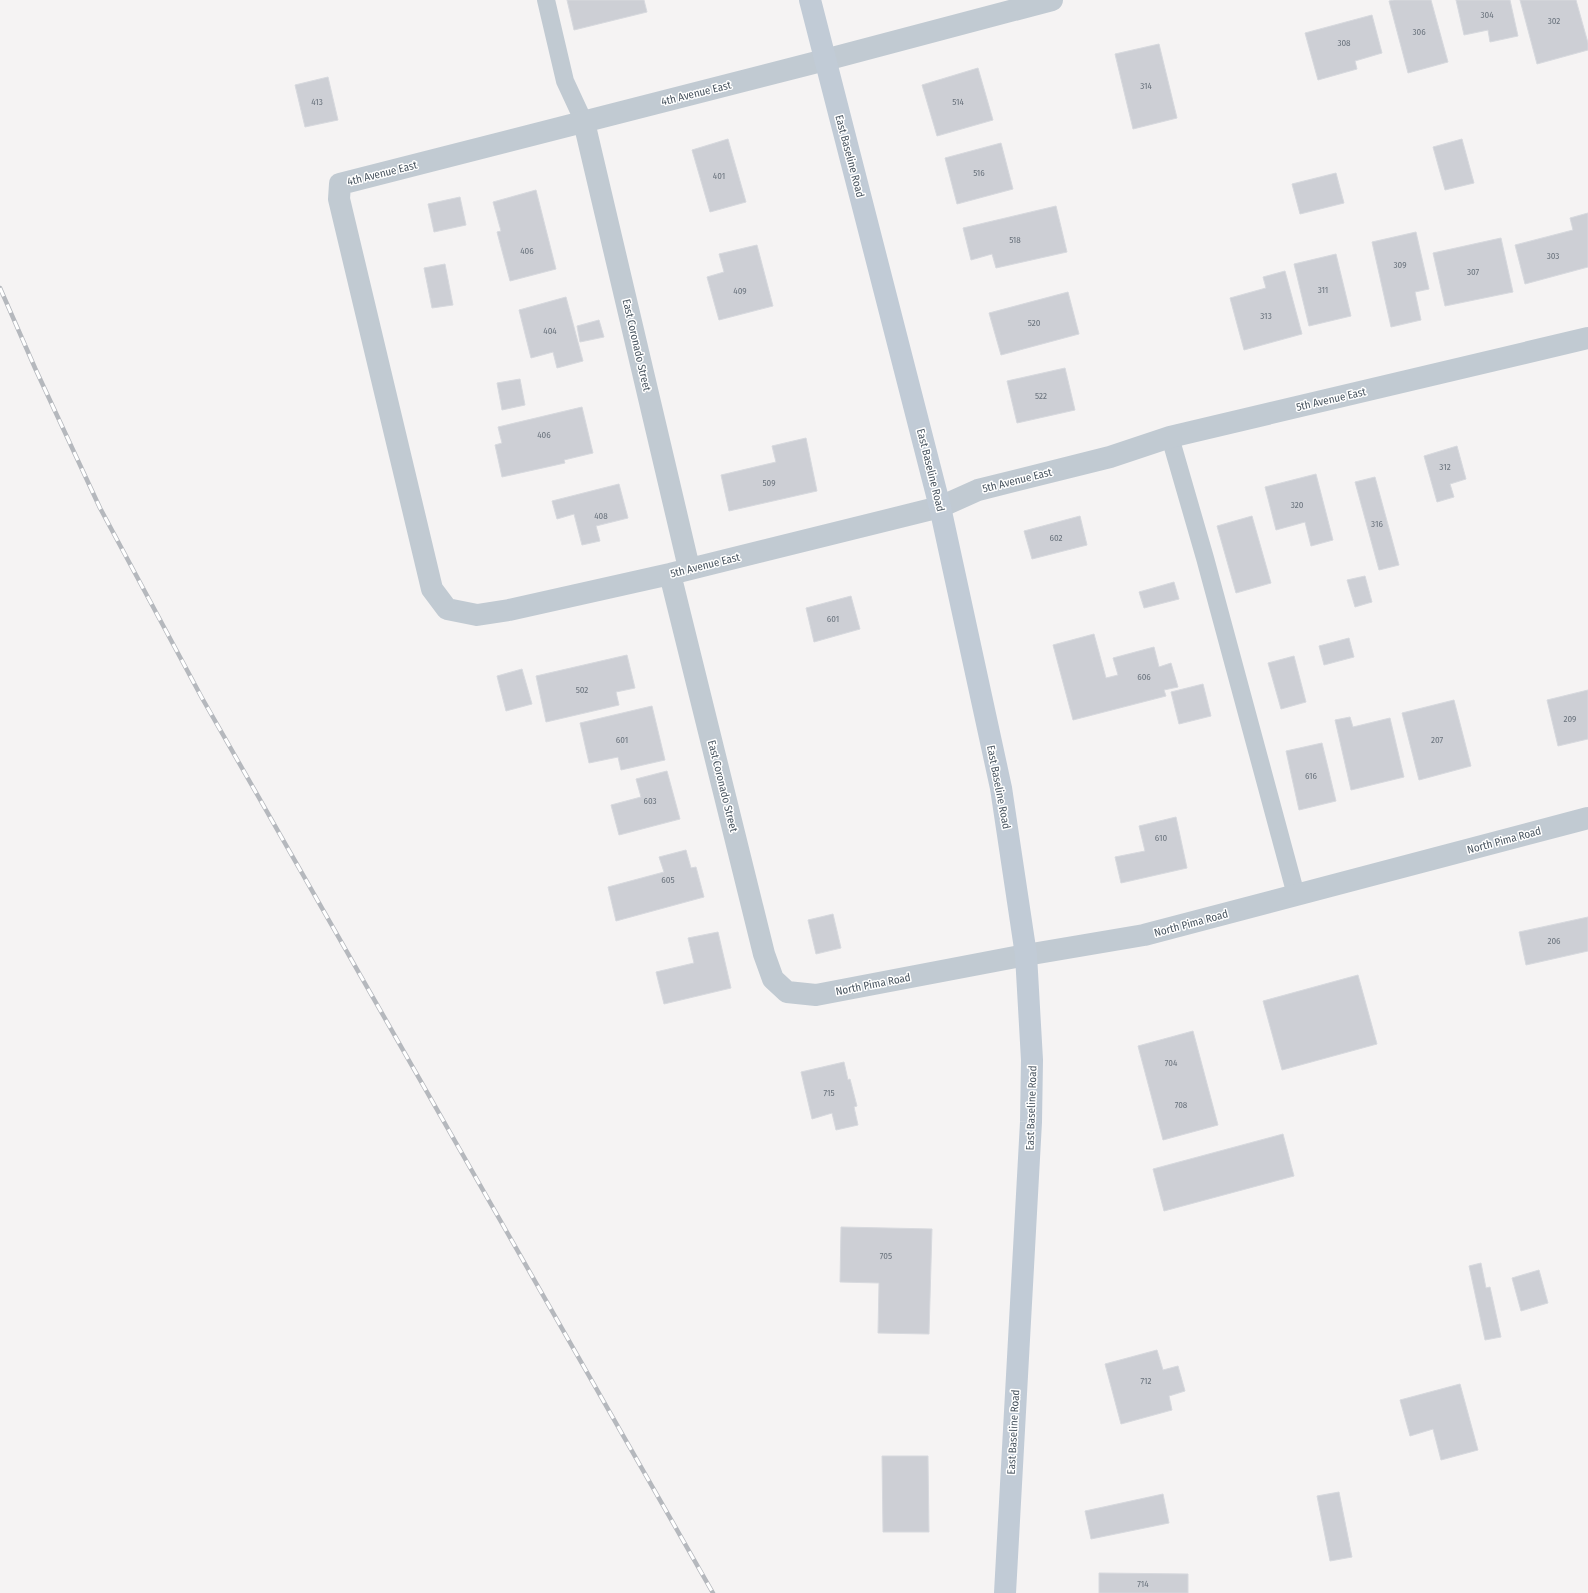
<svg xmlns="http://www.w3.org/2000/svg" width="1588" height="1593" font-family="'Fira Sans Condensed',sans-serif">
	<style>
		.building { fill: #cdcfd5; stroke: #d7d9de }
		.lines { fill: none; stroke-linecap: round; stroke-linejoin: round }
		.service { stroke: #c1cad2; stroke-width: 18 }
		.minor { stroke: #c1cad2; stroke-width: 22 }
		.secondary { stroke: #c1cbd6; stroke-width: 22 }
		.rail-casing { stroke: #b5b8bd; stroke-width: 4.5 }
		.rail { stroke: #fff; stroke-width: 3; stroke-dasharray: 9; stroke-linecap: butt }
		.labels { text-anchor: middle; stroke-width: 3; stroke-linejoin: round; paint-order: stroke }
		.number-label { font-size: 9px; fill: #6b747e }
		.street-label { font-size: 11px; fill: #4a5661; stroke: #fff }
	</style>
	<rect width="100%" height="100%" fill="#f5f3f3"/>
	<!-- building -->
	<path class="building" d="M 567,0 L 644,0 L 647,12 L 574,30 Z
		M 1394,0 L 1431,0 L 1448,62 L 1408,73 L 1389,1 Z
		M 1456,0 L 1510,0 L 1518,36 L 1490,42 L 1488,30 L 1464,35 Z
		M 1520,0 L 1576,0 L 1588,43 L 1588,50 L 1537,64 Z
		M 1372,15 L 1382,53 L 1355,61 L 1357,69 L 1318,80 L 1305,33 Z
		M 1159,44 L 1177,118 L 1133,129 L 1115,54 Z
		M 978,68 L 993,120 L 937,136 L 922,85 Z
		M 328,77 L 338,120 L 305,127 L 295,85 Z
		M 728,139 L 746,202 L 710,212 L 692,150 Z
		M 1462,139 L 1474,183 L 1445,190 L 1433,147 Z
		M 1001,143 L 1013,189 L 957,204 L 945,158 Z
		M 1336,173 L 1344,203 L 1300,214 L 1292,184 Z
		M 536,190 L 556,269 L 510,281 L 497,232 L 501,231 L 493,202 Z
		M 460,197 L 466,225 L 434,232 L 428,204 Z
		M 1056,206 L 1067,252 L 996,268 L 992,254 L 971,260 L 963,228 Z
		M 1588,213 L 1588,267 L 1525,284 L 1515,245 L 1573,230 L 1570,218 Z
		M 1416,232 L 1429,289 L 1415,292 L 1421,320 L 1391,327 L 1372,242 Z
		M 1501,238 L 1513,292 L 1445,306 L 1433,253 Z
		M 757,245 L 773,306 L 719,320 L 707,277 L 724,272 L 719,254 Z
		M 1336,254 L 1351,316 L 1309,326 L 1294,264 Z
		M 445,264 L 453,305 L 432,308 L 424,268 Z
		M 1285,271 L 1302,334 L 1244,350 L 1230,298 L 1266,288 L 1263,277 Z
		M 1068,292 L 1079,334 L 1001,355 L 989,313 Z
		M 566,297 L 583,361 L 557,368 L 553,352 L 531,358 L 519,310 Z
		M 599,320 L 604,337 L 580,342 L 577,326 Z
		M 1065,368 L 1075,410 L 1017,423 L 1007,381 Z
		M 520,379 L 525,405 L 502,410 L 497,383 Z
		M 582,407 L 593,453 L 564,460 L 565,463 L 502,477 L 495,445 L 502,443 L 498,427 Z
		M 806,438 L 817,491 L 729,511 L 721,475 L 776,462 L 772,446 Z
		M 1457,446 L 1466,479 L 1450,484 L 1454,497 L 1437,502 L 1424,456 Z
		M 1316,474 L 1333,540 L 1311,546 L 1305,522 L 1276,530 L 1265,487 Z
		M 1375,477 L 1399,565 L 1379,570 L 1355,482 Z
		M 619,484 L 628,518 L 596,526 L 600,541 L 582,545 L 574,514 L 557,519 L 552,501 Z
		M 1080,516 L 1087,545 L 1032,559 L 1024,531 Z
		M 1252,516 L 1271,583 L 1236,593 L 1217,526 Z
		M 1365,576 L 1372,602 L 1355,607 L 1347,580 Z
		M 1174,582 L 1179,599 L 1144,608 L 1139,592 Z
		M 851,596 L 860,629 L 814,642 L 806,608 Z
		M 1094,634 L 1106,678 L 1118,675 L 1113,658 L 1154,647 L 1159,667 L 1171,663 L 1178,687 L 1164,690 L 1166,696 L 1073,720 L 1053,645 Z
		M 1349,638 L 1354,657 L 1324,665 L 1319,646 Z
		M 627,655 L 635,688 L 616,692 L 619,705 L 546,722 L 536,676 Z
		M 1294,656 L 1306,702 L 1281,709 L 1268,663 Z
		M 522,669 L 532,704 L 506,711 L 497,676 Z
		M 1203,684 L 1211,716 L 1179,724 L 1171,692 Z
		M 1588,690 L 1588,739 L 1558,746 L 1547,700 Z
		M 1454,700 L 1471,766 L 1419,780 L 1402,713 Z
		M 652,706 L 665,760 L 621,770 L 618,757 L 589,763 L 580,723 Z
		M 1350,717 L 1353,727 L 1390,718 L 1404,777 L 1351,790 L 1335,720 Z
		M 1322,743 L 1336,801 L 1299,810 L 1286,751 Z
		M 667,771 L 680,819 L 619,835 L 611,805 L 641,797 L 636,779 Z
		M 1176,817 L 1187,868 L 1121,883 L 1115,857 L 1145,851 L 1139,826 Z
		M 686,850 L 691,868 L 696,867 L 704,897 L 616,921 L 608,887 L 664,872 L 659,857 Z
		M 833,914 L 841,948 L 816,954 L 808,920 Z
		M 1588,917 L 1588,951 L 1526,965 L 1519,932 Z
		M 718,932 L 731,988 L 664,1004 L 656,972 L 694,963 L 688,938 Z
		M 1358,975 L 1377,1044 L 1282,1070 L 1263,1001 Z
		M 1193,1031 L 1218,1125 L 1163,1140 L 1138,1046 Z
		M 844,1062 L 848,1080 L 850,1079 L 857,1106 L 854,1107 L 858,1125 L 836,1130 L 832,1113 L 812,1119 L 801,1072 Z
		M 1283,1134 L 1294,1176 L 1164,1211 L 1153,1169 Z
		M 841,1227 L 932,1229 L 929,1334 L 878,1333 L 879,1283 L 840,1282 Z
		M 1481,1263 L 1486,1288 L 1490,1287 L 1501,1337 L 1485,1340 L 1469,1266 Z
		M 1539,1270 L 1548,1303 L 1521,1311 L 1512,1278 Z
		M 1157,1350 L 1163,1370 L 1178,1366 L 1185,1391 L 1169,1396 L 1172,1410 L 1121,1424 L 1105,1364 Z
		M 1460,1384 L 1478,1450 L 1441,1460 L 1433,1429 L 1410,1436 L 1400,1400 Z
		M 882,1456 L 928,1456 L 929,1532 L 883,1532 Z
		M 1339,1492 L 1352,1557 L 1330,1561 L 1317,1496 Z
		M 1163,1494 L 1169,1523 L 1091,1539 L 1085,1511 Z
		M 1099,1573 L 1188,1574 L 1188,1593 L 1099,1593 Z"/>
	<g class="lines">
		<!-- service -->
		<path class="service" d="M 546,0 L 565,81 L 584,122
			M 1170,437 L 1205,558 L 1296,895"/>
		<!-- minor -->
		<path class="minor" d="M 1052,0 L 825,60 L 340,184 L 339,199 L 432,589 L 447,609 L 477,615 L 509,610 L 670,574 L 940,507 L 978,490 L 1110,457 L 1170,437 L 1588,338
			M 584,122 L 689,568
			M 670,574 L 764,954 L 773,979 L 787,992 L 816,995 L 1026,955 L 1144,935 L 1588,818"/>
		<!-- secondary -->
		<path class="secondary" d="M 810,0 L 940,507 L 1001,788 L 1026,955 L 1032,1060 L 1031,1122 L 1005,1593"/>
		<!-- rail casing -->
		<g class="rail-casing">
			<path id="rail" d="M 0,288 L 35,368 L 100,508 L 202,698 L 713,1593"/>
		</g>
		<!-- rail -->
		<use href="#rail" class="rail"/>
	</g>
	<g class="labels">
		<!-- number labels -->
		<g class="number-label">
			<text x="1487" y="18">304</text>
			<text x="1554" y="24">302</text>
			<text x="1419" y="35">306</text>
			<text x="1344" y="46">308</text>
			<text x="1146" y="89">314</text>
			<text x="317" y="105">413</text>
			<text x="958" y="105">514</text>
			<text x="979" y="176">516</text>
			<text x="719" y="179">401</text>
			<text x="1015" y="243">518</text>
			<text x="527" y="254">406</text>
			<text x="1553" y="259">303</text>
			<text x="1400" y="268">309</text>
			<text x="1473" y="275">307</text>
			<text x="1323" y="293">311</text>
			<text x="740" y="294">409</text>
			<text x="1266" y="319">313</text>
			<text x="1034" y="326">520</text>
			<text x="550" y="334">404</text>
			<text x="1041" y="399">522</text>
			<text x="544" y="438">406</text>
			<text x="1445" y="470">312</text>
			<text x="769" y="486">509</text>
			<text x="1297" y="508">320</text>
			<text x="601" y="519">408</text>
			<text x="1377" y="527">316</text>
			<text x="1056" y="541">602</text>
			<text x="833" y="622">601</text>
			<text x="1144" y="680">606</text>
			<text x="582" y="693">502</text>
			<text x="1570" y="722">209</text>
			<text x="622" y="743">601</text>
			<text x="1437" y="743">207</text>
			<text x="1311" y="779">616</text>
			<text x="650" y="804">603</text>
			<text x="1161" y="841">610</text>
			<text x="668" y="883">605</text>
			<text x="1554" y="944">206</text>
			<text x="1171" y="1066">704</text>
			<text x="829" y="1096">715</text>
			<text x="1181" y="1108">708</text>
			<text x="886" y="1259">705</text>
			<text x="1146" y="1384">712</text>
			<text x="1143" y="1587">714</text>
		</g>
		<!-- street labels -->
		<g class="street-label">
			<text transform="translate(696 93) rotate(-14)" y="4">4th Avenue East</text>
			<text transform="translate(850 156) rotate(75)" y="4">East Baseline Road</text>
			<text transform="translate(382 173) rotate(-14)" y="4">4th Avenue East</text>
			<text transform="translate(637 345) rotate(77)" y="4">East Coronado Street</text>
			<text transform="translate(1331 399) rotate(-13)" y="4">5th Avenue East</text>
			<text transform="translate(931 470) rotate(76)" y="4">East Baseline Road</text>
			<text transform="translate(1017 480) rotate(-14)" y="4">5th Avenue East</text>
			<text transform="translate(705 565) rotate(-14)" y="4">5th Avenue East</text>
			<text transform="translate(723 786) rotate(76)" y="4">East Coronado Street</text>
			<text transform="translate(999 787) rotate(79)" y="4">East Baseline Road</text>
			<text transform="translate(1504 840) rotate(-15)" y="4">North Pima Road</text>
			<text transform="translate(1191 923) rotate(-15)" y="4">North Pima Road</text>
			<text transform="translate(873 984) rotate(-11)" y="4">North Pima Road</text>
			<text transform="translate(1031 1108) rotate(-88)" y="4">East Baseline Road</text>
			<text transform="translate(1013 1432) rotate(-87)" y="4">East Baseline Road</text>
		</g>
	</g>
</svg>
